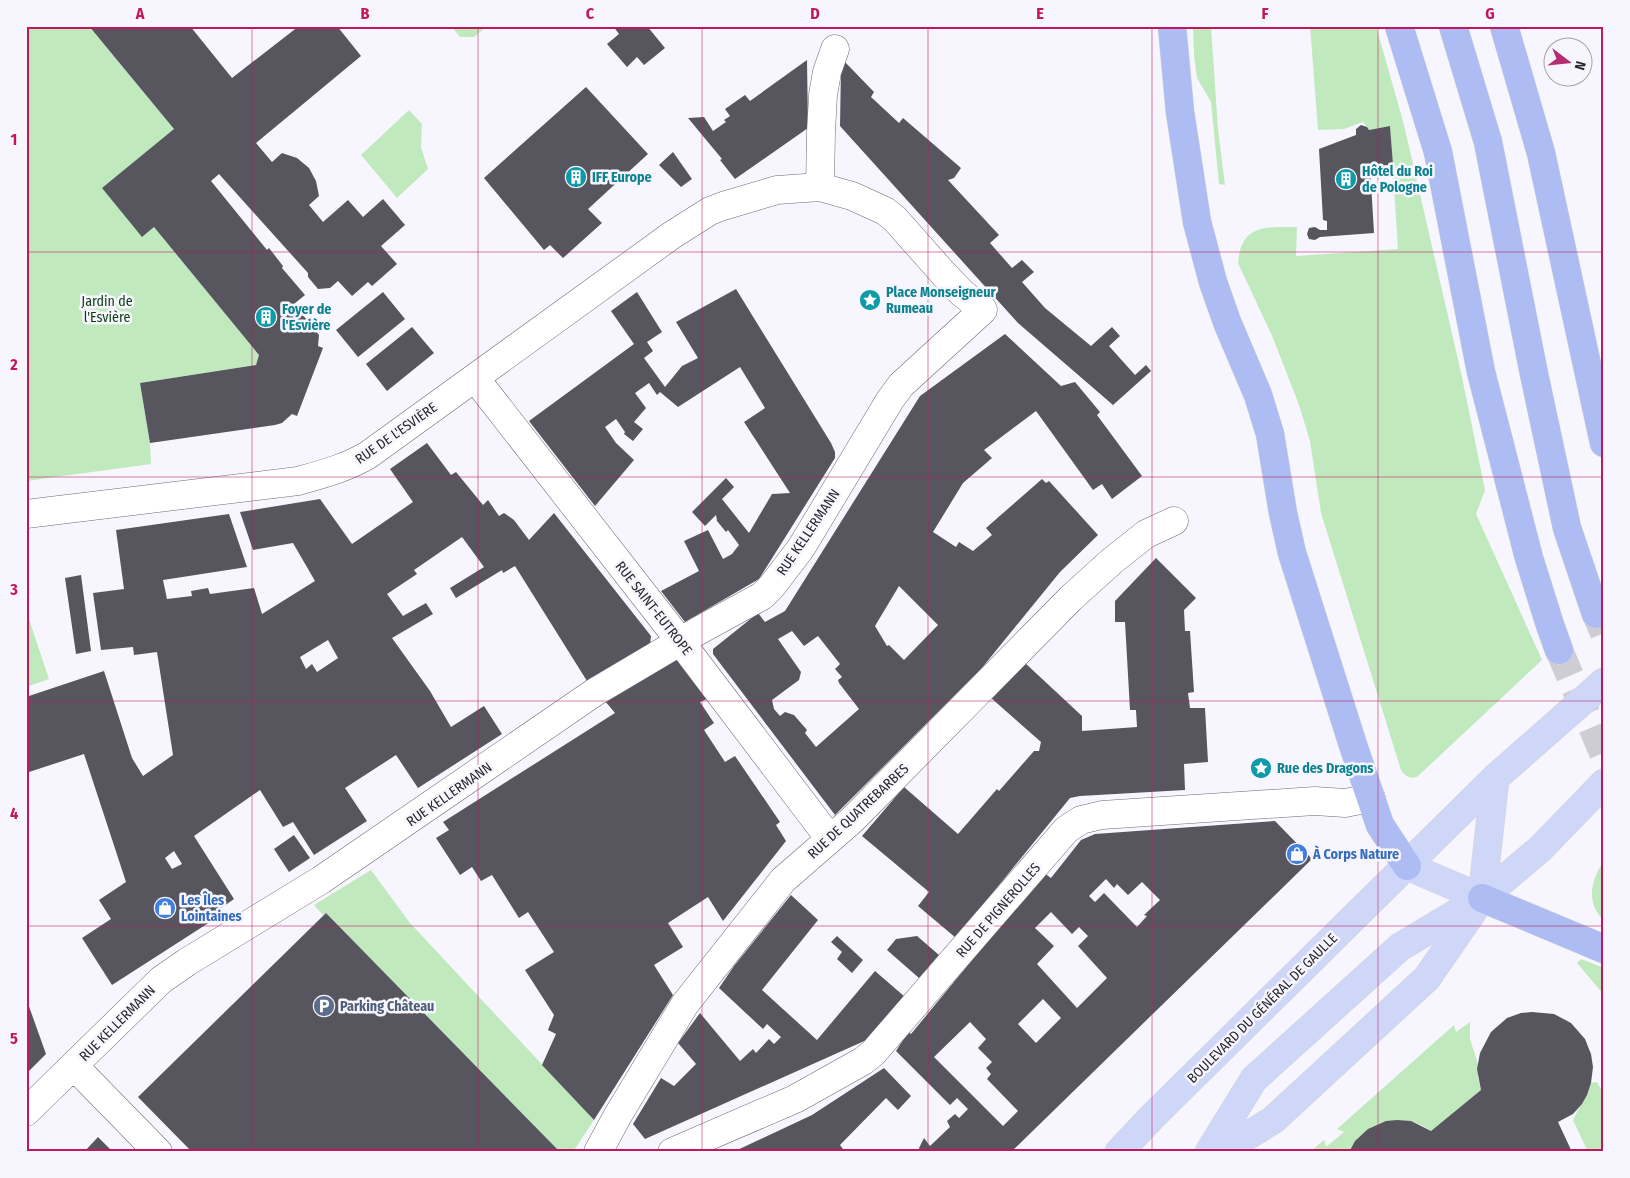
<svg xmlns="http://www.w3.org/2000/svg" width="1630" height="1178" font-family="'Fira Sans Condensed',sans-serif">
	<style>
		.green { fill: #c0eabe }
		.building { fill: #57555e; fill-rule: evenodd }
		.lines { fill: none; stroke-linecap: round; stroke-linejoin: round }
		.highway-tunnel { stroke: #cecdd4; stroke-width: 28; stroke-dasharray: 28 14; stroke-linecap: butt }
		.minor-casing { stroke: #6d6b74; stroke-width: 29 }
		.major-casing { stroke: #d4d4d5; stroke-width: 29 }
		.highway-casing { stroke: #d4d4d5; stroke-width: 29 }
		.minor { stroke: #fff; stroke-width: 28 }
		.major { stroke: #ced7f8; stroke-width: 28 }
		.highway { stroke: #adbdf3; stroke-width: 28 }
		.grid { fill: none; stroke: #c2185b; stroke-width: 1; stroke-opacity: 0.55 }
		.labels { text-anchor: middle; stroke-width: 5; stroke-linejoin: round; paint-order: stroke }
		.culture-label { font-size: 14px; font-weight: bold; fill: #0d838f; stroke: #f7f6fe; text-anchor: start }
		.park-label { font-size: 14px; fill: #0c3d0f; stroke: #f7f6fe }
		.street-label { font-size: 14px; fill: #29282c; stroke: #f7f6fe }
		.shop-label { font-size: 14px; font-weight: bold; fill: #366cbe; stroke: #f7f6fe; text-anchor: start }
		.service-label { font-size: 14px; font-weight: bold; fill: #4e5e75; stroke: #f7f6fe; text-anchor: start }
		.neatline { fill: none; stroke: #c2185b; stroke-width: 2 }
		.grid-label { font-size: 16px; text-anchor: middle; font-weight: bold; fill: #c2185b }
	</style>
	<rect width="100%" height="100%" fill="#f7f6fe"/>
	<!-- green -->
	<path class="green" d="M 26,26 L 89,26 L 174,129 L 142,237 L 154,227 L 259,355 L 256,365 L 140,383 L 150,443 L 151,464 L 26,481 Z
		M 451,26 L 487,26 L 474,37 L 460,37 Z
		M 1193,26 L 1211,26 L 1218,129 L 1225,185 L 1219,184 L 1211,102 L 1197,78 L 1194,55 Z
		M 1310,26 L 1376,26 L 1403,121 L 1417,181 L 1462,377 L 1485,490 L 1476,514 L 1542,660 L 1417,777 C 1409,779 1405,776 1401,770 L 1321,513 L 1310,441 L 1299,405 L 1273,338 L 1238,263 C 1241,224 1266,227 1297,227 L 1296,256 L 1398,249 L 1390,126 L 1369,130 L 1363,122 L 1344,129 L 1318,130 Z
		M 409,110 L 422,124 L 421,147 L 428,169 L 397,198 L 361,155 Z
		M 26,610 L 49,679 L 26,687 Z
		M 1604,860 L 1604,921 C 1585,901 1591,881 1604,860 Z
		M 371,870 L 410,923 L 594,1120 L 573,1152 L 560,1152 L 326,913 L 323,915 L 314,905 Z
		M 1581,959 L 1604,968 L 1604,995 L 1577,963 Z
		M 1470,1022 L 1470,1039 L 1478,1064 L 1478,1077 L 1481,1090 L 1431,1131 C 1403,1111 1365,1120 1349,1152 L 1310,1152 L 1324,1140 L 1326,1147 L 1344,1132 L 1337,1129 L 1454,1025 L 1456,1032 Z
		M 1597,1082 L 1604,1095 L 1604,1152 L 1588,1152 L 1573,1120 C 1579,1107 1587,1097 1591,1083 Z"/>
	<!-- building -->
	<path class="building" d="M 89,26 L 190,26 L 232,78 L 299,26 L 337,26 L 361,56 L 256,143 L 272,162 L 282,153 L 297,158 L 309,168 L 316,181 L 319,196 L 309,205 L 323,222 L 348,200 L 363,217 L 383,199 L 405,225 L 381,246 L 397,264 L 372,286 L 368,282 L 352,296 L 338,281 L 330,288 L 318,289 L 308,277 L 308,273 L 219,174 L 211,181 L 267,250 L 269,248 L 283,266 L 282,268 L 305,295 L 294,304 L 319,335 L 318,346 L 323,348 L 297,416 L 292,414 L 282,423 L 275,425 L 150,443 L 140,383 L 256,365 L 259,355 L 154,227 L 142,237 L 102,188 L 174,129 Z
		M 613,26 L 647,26 L 665,48 L 644,65 L 637,57 L 627,67 L 607,44 L 619,34 Z
		M 807,60 L 808,128 L 735,179 L 720,160 L 722,159 L 688,118 L 704,117 L 713,131 L 726,122 L 724,120 L 730,116 L 725,109 L 745,95 L 750,101 Z
		M 844,61 L 874,92 L 871,97 L 899,123 L 903,118 L 961,168 L 954,178 L 948,180 L 999,235 L 990,243 L 1012,268 L 1022,260 L 1034,272 L 1022,282 L 1045,308 L 1091,346 L 1112,327 L 1120,336 L 1109,346 L 1135,375 L 1146,365 L 1151,371 L 1113,405 L 1018,323 L 840,126 L 841,67 Z
		M 586,87 L 648,154 L 588,209 L 602,223 L 563,258 L 550,245 L 544,250 L 484,178 Z
		M 1361,125 L 1367,127 L 1369,130 L 1390,126 L 1393,165 L 1370,166 L 1374,233 L 1320,237 L 1315,240 L 1309,239 L 1307,234 L 1309,228 L 1315,227 L 1320,230 L 1327,230 L 1327,221 L 1323,220 L 1319,149 L 1356,135 L 1356,129 Z
		M 673,152 L 692,179 L 681,187 L 659,165 Z
		M 736,289 L 831,443 L 835,452 L 835,458 L 759,579 L 685,622 L 661,591 L 699,571 L 684,541 L 708,530 L 723,559 L 732,554 L 739,545 L 728,530 L 726,532 L 717,521 L 716,515 L 705,526 L 692,512 L 726,478 L 734,487 L 722,499 L 749,533 L 772,494 L 790,493 L 744,422 L 765,408 L 740,367 L 678,407 L 660,392 L 657,395 L 649,383 L 635,393 L 646,408 L 634,422 L 643,429 L 633,441 L 624,434 L 625,432 L 616,419 L 605,427 L 616,443 L 634,460 L 595,506 L 529,421 L 634,344 L 611,311 L 637,292 L 662,332 L 647,342 L 653,351 L 644,358 L 665,387 L 682,366 L 698,358 L 676,322 Z
		M 383,292 L 405,319 L 358,357 L 336,330 Z
		M 412,327 L 434,353 L 387,391 L 366,364 Z
		M 1005,334 L 1061,386 L 1075,382 L 1100,412 L 1097,415 L 1142,476 L 1112,499 L 1102,484 L 1093,490 L 1036,411 L 984,450 L 992,458 L 963,483 L 933,532 L 956,547 L 959,542 L 973,551 L 992,535 L 986,528 L 1042,479 L 1046,483 L 1049,481 L 1098,535 L 1060,572 L 981,669 L 835,815 L 713,654 L 713,649 L 758,613 L 765,622 L 785,611 L 920,396 ZM 899,586 L 938,625 L 904,660 L 889,645 L 887,646 L 875,626 ZM 792,631 L 804,646 L 818,636 L 840,664 L 835,669 L 842,677 L 838,680 L 839,683 L 859,709 L 816,747 L 805,733 L 807,730 L 794,715 L 785,712 L 780,716 L 774,709 L 772,700 L 799,680 L 801,672 L 778,639 Z
		M 427,443 L 451,475 L 456,472 L 483,505 L 488,500 L 499,516 L 504,513 L 514,520 L 529,540 L 554,513 L 651,636 L 650,645 L 587,681 L 515,566 L 503,573 L 502,570 L 456,598 L 450,588 L 484,567 L 462,537 L 414,570 L 417,574 L 387,594 L 403,616 L 426,603 L 433,614 L 392,638 L 430,691 L 451,727 L 484,706 L 502,734 L 418,788 L 396,755 L 345,788 L 367,821 L 314,855 L 293,822 L 283,827 L 260,790 L 194,836 L 234,899 L 207,918 L 210,922 L 112,985 L 82,938 L 111,919 L 99,900 L 126,882 L 84,754 L 26,773 L 26,697 L 104,671 L 132,758 L 143,776 L 173,755 L 157,652 L 134,655 L 133,647 L 101,650 L 93,593 L 124,589 L 116,530 L 229,514 L 247,567 L 163,580 L 167,599 L 192,596 L 191,591 L 208,588 L 210,594 L 254,588 L 262,614 L 315,581 L 293,543 L 253,550 L 240,512 L 320,499 L 352,544 L 413,502 L 390,469 ZM 328,640 L 338,658 L 317,672 L 312,664 L 306,669 L 300,657 ZM 174,851 L 182,864 L 172,869 L 165,858 Z
		M 1156,558 L 1196,598 L 1184,610 L 1185,631 L 1190,631 L 1194,692 L 1188,693 L 1190,708 L 1205,708 L 1208,762 L 1184,764 L 1185,790 L 1080,796 L 1070,798 L 956,938 L 918,906 L 929,892 L 862,836 L 904,787 L 958,834 L 997,789 L 999,791 L 1034,751 L 1039,751 L 1041,742 L 990,697 L 1024,662 L 1082,716 L 1082,731 L 1137,727 L 1136,710 L 1130,710 L 1125,622 L 1115,622 L 1115,601 Z
		M 81,575 L 91,651 L 76,654 L 65,578 Z
		M 678,659 L 707,699 L 700,702 L 714,723 L 704,730 L 725,762 L 735,756 L 780,822 L 776,825 L 786,841 L 723,921 L 708,897 L 668,923 L 683,947 L 654,965 L 673,995 L 594,1120 L 542,1065 L 556,1034 L 548,1030 L 554,1015 L 525,970 L 554,952 L 528,912 L 519,918 L 492,875 L 481,881 L 472,867 L 460,875 L 436,838 L 449,830 L 443,822 L 615,713 L 605,701 Z
		M 1275,821 L 1312,859 L 1011,1152 L 921,1152 L 919,1148 L 924,1138 L 930,1146 L 950,1127 L 947,1121 L 955,1114 L 959,1118 L 968,1109 L 957,1098 L 950,1105 L 896,1051 L 908,1032 L 911,1034 L 1044,873 L 1051,878 L 1081,840 L 1095,834 ZM 1106,879 L 1114,888 L 1117,884 L 1128,895 L 1142,882 L 1160,900 L 1144,915 L 1147,916 L 1137,927 L 1104,893 L 1095,902 L 1089,896 ZM 1051,912 L 1072,934 L 1079,927 L 1088,936 L 1078,946 L 1107,978 L 1077,1008 L 1037,964 L 1054,946 L 1035,928 ZM 1043,999 L 1061,1018 L 1036,1043 L 1018,1024 ZM 970,1022 L 986,1039 L 978,1048 L 992,1062 L 986,1068 L 991,1074 L 987,1079 L 1018,1111 L 1003,1126 L 934,1057 Z
		M 294,835 L 310,858 L 289,872 L 274,849 Z
		M 791,895 L 818,920 L 762,990 L 817,1040 L 875,971 L 905,997 L 871,1038 L 645,1139 L 633,1124 L 661,1078 L 674,1086 L 696,1064 L 678,1043 L 700,1013 L 740,1061 L 753,1049 L 756,1053 L 769,1039 L 774,1044 L 781,1037 L 767,1024 L 763,1029 L 719,988 L 734,966 Z
		M 326,913 L 560,1152 L 192,1152 L 138,1097 Z
		M 837,936 L 863,960 L 852,973 L 837,959 L 842,952 L 831,942 Z
		M 917,936 L 939,955 L 919,978 L 887,950 L 896,939 Z
		M 26,998 L 46,1054 L 26,1074 Z
		M 1532,1012 L 1554,1014 L 1571,1023 L 1585,1039 L 1591,1054 L 1593,1067 L 1591,1083 L 1587,1095 L 1582,1104 L 1573,1114 L 1558,1122 L 1572,1152 L 1349,1152 L 1355,1141 L 1368,1129 L 1386,1121 L 1397,1120 L 1411,1121 L 1431,1131 L 1481,1090 L 1477,1069 L 1480,1053 L 1491,1032 L 1507,1018 L 1521,1013 Z
		M 884,1068 L 911,1096 L 898,1110 L 886,1098 L 840,1145 L 845,1152 L 733,1152 L 812,1115 Z
		M 98,1137 L 113,1152 L 84,1152 Z"/>
	<g class="lines">
		<!-- highway-tunnel -->
		<path class="highway-tunnel" d="M 1596,614 L 1604,633
			M 1559,650 L 1604,755"/>
		<!-- minor casing -->
		<g class="minor-casing">
			<path id="minor" d="M 820,187 L 821,132 L 823,95 L 827,72 L 835,49
				M 475,378 L 680,641 L 830,839
				M 26,514 L 298,481 C 323,474 346,468 368,455 L 672,235 L 710,211 L 723,206 L 777,190 L 820,187 L 852,196 L 885,211 L 895,219 L 942,272 L 962,293 L 983,310 L 901,385 L 890,400 L 801,548 L 772,586 L 762,596 L 698,631 L 595,692 L 321,880 L 187,962 L 161,980 L 26,1112
				M 74,1066 L 158,1152
				M 598,1152 L 618,1115 L 685,1004 L 783,880 L 852,820 L 1071,598 L 1112,561 L 1146,534 L 1174,521
				M 672,1152 L 795,1099 L 863,1061 L 873,1053 L 1066,830 L 1081,820 L 1102,815 L 1315,801 L 1345,803 L 1371,798"/>
		</g>
		<!-- major casing -->
		<g class="major-casing">
			<path id="major" d="M 1407,866 L 1482,898
				M 1119,1152 L 1151,1118 L 1495,778 L 1604,682
				M 1209,1152 L 1254,1079 L 1400,947 L 1482,898 L 1540,849 L 1604,783
				M 1221,1152 L 1273,1120 L 1427,978 L 1482,898 L 1495,778"/>
		</g>
		<!-- highway casing -->
		<g class="highway-casing">
			<path id="highway" d="M 1172,26 L 1180,112 L 1197,222 L 1213,282 L 1227,322 L 1258,395 L 1270,434 L 1283,513 L 1292,553 L 1353,745 L 1380,825 L 1407,866
				M 1399,26 L 1438,152 L 1481,372 L 1529,558 L 1550,625 L 1559,650
				M 1453,26 L 1488,142 L 1534,374 L 1567,528 L 1596,614
				M 1504,26 L 1541,153 L 1604,443
				M 1482,898 L 1604,949"/>
		</g>
		<!-- minor -->
		<use href="#minor" class="minor"/>
		<!-- major -->
		<use href="#major" class="major"/>
		<!-- highway -->
		<use href="#highway" class="highway"/>
	</g>
	<!-- grid -->
	<path class="grid" d="M 252,26 L 252,1152M 478,26 L 478,1152M 702,26 L 702,1152M 928,26 L 928,1152M 1152,26 L 1152,1152M 1378,26 L 1378,1152M 26,252 L 1604,252M 26,477 L 1604,477M 26,701 L 1604,701M 26,926 L 1604,926"/>
	<!-- icons -->
	<defs>
		<g id="building-disc" transform="scale(1.125)"><circle r="9.5" fill="#0f9aa8" stroke="#f7f6fe"/><path d="M-4-6H4V6H1V3H-1V6H-4ZM-2.5-4.3h1.7v1.8h-1.7ZM.8-4.3h1.7v1.8H.8ZM-2.5-1h1.7V.8h-1.7ZM.8-1h1.7V.8H.8Z" fill="#fff"/></g>
		<g id="sight-disc" transform="scale(1.125)"><circle r="9.5" fill="#0f9aa8" stroke="#f7f6fe"/><path d="M0-6L1.8-2.2L6-1.7L2.9 1.2L3.7 5.4L0 3.3L-3.7 5.4L-2.9 1.2L-6-1.7L-1.8-2.2Z" fill="#fff"/></g>
		<g id="shop-disc" transform="scale(1.125)"><circle r="9.5" fill="#3f7fe0" stroke="#f7f6fe"/><path d="M-5-2.5h2.3a2.7 3.5 0 0 1 5.4 0H5L5.5 6h-11ZM-1.5-2.5h3a1.5 2.3 0 0 0-3 0Z" fill="#fff"/></g>
		<g id="parking-disc" transform="scale(1.125)"><circle r="9.5" fill="#5c6f8a" stroke="#f7f6fe"/><path d="M-3.5-5.5H1a3.5 3.5 0 0 1 0 7H-1V5.5H-3.5ZM-1-3.4V-.6H.8a1.4 1.4 0 0 0 0-2.8Z" fill="#fff"/></g>
	</defs>
	<g fill-rule="evenodd">
		<use href="#building-disc" x="576" y="177"/>
		<use href="#building-disc" x="1346" y="179"/>
		<use href="#sight-disc" x="870" y="300"/>
		<use href="#building-disc" x="266" y="317"/>
		<use href="#sight-disc" x="1261" y="768"/>
		<use href="#shop-disc" x="1297" y="854"/>
		<use href="#shop-disc" x="165" y="908"/>
		<use href="#parking-disc" x="324" y="1006"/>
	</g>
	<g class="labels">
		<!-- culture labels -->
		<g class="culture-label">
			<text x="1362" y="176">Hôtel du Roi<tspan x="1362" dy="16">de Pologne</tspan></text>
			<text x="592" y="182">IFF Europe</text>
			<text x="886" y="297">Place Monseigneur<tspan x="886" dy="16">Rumeau</tspan></text>
			<text x="282" y="314">Foyer de<tspan x="282" dy="16">l'Esvière</tspan></text>
			<text x="1277" y="773">Rue des Dragons</text>
		</g>
		<!-- park labels -->
		<g class="park-label">
			<text x="107" y="306">Jardin de<tspan x="107" dy="16">l'Esvière</tspan></text>
		</g>
		<!-- street labels -->
		<g class="street-label">
			<text transform="translate(396 433) rotate(-35)" y="5">RUE DE L'ESVIÈRE</text>
			<text transform="translate(808 532) rotate(-56)" y="5">RUE KELLERMANN</text>
			<text transform="translate(654 608) rotate(52)" y="5">RUE SAINT-EUTROPE</text>
			<text transform="translate(449 794) rotate(-35)" y="5">RUE KELLERMANN</text>
			<text transform="translate(858 811) rotate(-43)" y="5">RUE DE QUATREBARBES</text>
			<text transform="translate(998 910) rotate(-49)" y="5">RUE DE PIGNEROLLES</text>
			<text transform="translate(1262 1008) rotate(-45)" y="5">BOULEVARD DU GÉNÉRAL DE GAULLE</text>
			<text transform="translate(117 1023) rotate(-45)" y="5">RUE KELLERMANN</text>
		</g>
		<!-- shop labels -->
		<g class="shop-label">
			<text x="1313" y="859">À Corps Nature</text>
			<text x="181" y="905">Les Îles<tspan x="181" dy="16">Lointaines</tspan></text>
		</g>
		<!-- service labels -->
		<g class="service-label">
			<text x="340" y="1011">Parking Château</text>
		</g>
	</g>
	<!-- border -->
	<rect width="1630" height="1178" fill="none" stroke="#f7f6fe" stroke-width="55"/>
	<!-- north arrow -->
	<g transform="translate(1568 62) rotate(106)"><circle r="24" fill="#f7f6fe" stroke="#a5a4aa"/>
	<path d="M0-4L9 19L0 12L-9 19Z" fill="#b22d71"/>
	<text y="-8" font-size="14" font-weight="bold" text-anchor="middle" fill="#29282c">N</text>
	</g>
	<rect x="28" y="28" width="1574" height="1122" class="neatline"/>
	<g class="grid-label">
		<text x="140" y="19">A</text>
		<text x="365" y="19">B</text>
		<text x="590" y="19">C</text>
		<text x="815" y="19">D</text>
		<text x="1040" y="19">E</text>
		<text x="1265" y="19">F</text>
		<text x="1490" y="19">G</text>
		<text x="14" y="145">1</text>
		<text x="14" y="370">2</text>
		<text x="14" y="595">3</text>
		<text x="14" y="819">4</text>
		<text x="14" y="1044">5</text>
	</g>
</svg>
